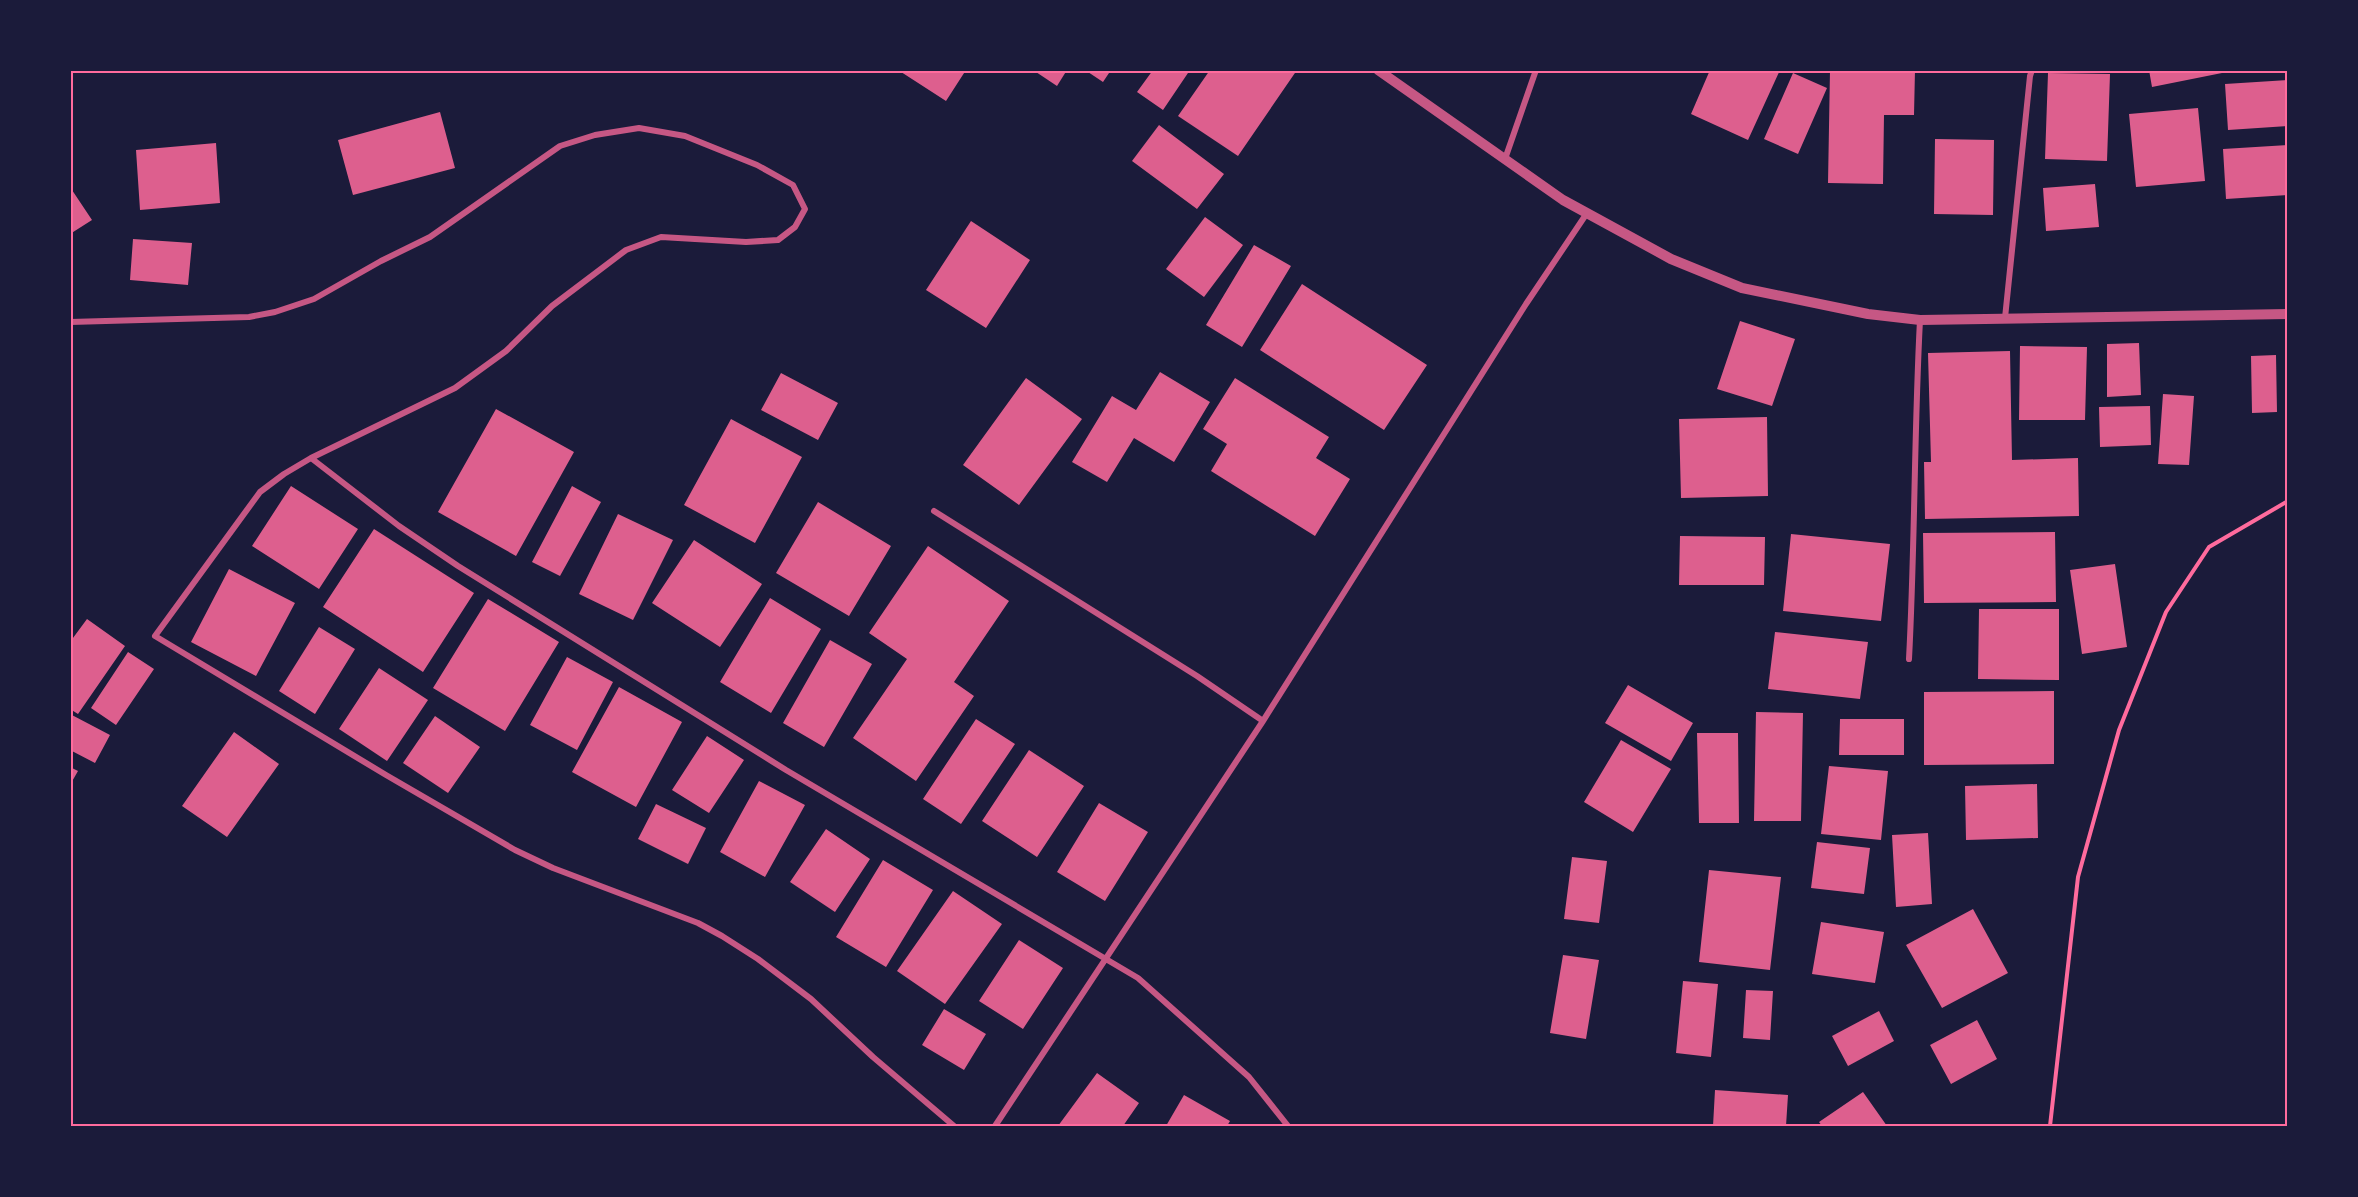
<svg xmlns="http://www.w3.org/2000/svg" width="2358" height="1197" font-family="'Source Sans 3',sans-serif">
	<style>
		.building { fill: #dd5f8e }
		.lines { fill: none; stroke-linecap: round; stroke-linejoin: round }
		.path { stroke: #ff6b9d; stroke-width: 4 }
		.minor { stroke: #c65784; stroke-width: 6 }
		.tertiary { stroke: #c65784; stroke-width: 10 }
		.neatline { fill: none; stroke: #ff6b9d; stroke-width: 2 }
	</style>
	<rect width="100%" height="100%" fill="#1b1b3a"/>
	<!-- building -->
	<path class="building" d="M 898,70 L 966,70 L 946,101 Z
		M 1033,70 L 1067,70 L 1057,86 Z
		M 1085,70 L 1111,70 L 1103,82 Z
		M 1153,70 L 1190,70 L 1163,110 L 1137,92 Z
		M 1210,70 L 1297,70 L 1238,156 L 1178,116 Z
		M 1710,70 L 1780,70 L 1748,140 L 1691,114 Z
		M 1830,70 L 1915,70 L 1914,115 L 1884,115 L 1883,184 L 1828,183 Z
		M 2149,70 L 2227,70 L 2227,72 L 2152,87 Z
		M 1793,73 L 1827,88 L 1798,154 L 1764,139 Z
		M 2048,73 L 2110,74 L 2107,161 L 2045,159 Z
		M 2288,80 L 2288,126 L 2228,130 L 2225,84 Z
		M 2198,108 L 2205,181 L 2136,187 L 2129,114 Z
		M 440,112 L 455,168 L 353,195 L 338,140 Z
		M 1159,125 L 1224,174 L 1197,209 L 1132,161 Z
		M 1935,139 L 1994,140 L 1993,215 L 1934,214 Z
		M 216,143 L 220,203 L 140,210 L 136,150 Z
		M 2288,145 L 2288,195 L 2226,199 L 2223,149 Z
		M 2095,184 L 2099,227 L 2046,231 L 2043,188 Z
		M 70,187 L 92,220 L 70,234 Z
		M 1205,217 L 1243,245 L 1204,297 L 1166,269 Z
		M 971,221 L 1030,260 L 986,328 L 926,290 Z
		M 133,239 L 192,243 L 188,285 L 130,280 Z
		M 1254,245 L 1291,266 L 1242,347 L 1206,325 Z
		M 1302,284 L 1427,365 L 1384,430 L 1260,350 Z
		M 1740,321 L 1795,339 L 1772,406 L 1717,389 Z
		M 2139,343 L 2141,395 L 2107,397 L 2107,344 Z
		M 2020,346 L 2087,347 L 2085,420 L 2019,420 Z
		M 2010,351 L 2012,460 L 2078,458 L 2079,516 L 1925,519 L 1924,462 L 1931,462 L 1928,353 Z
		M 2276,355 L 2277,412 L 2252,413 L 2251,356 Z
		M 1160,372 L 1210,402 L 1174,462 L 1134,438 L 1107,482 L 1072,462 L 1112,396 L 1136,410 Z
		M 781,373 L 838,403 L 818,440 L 761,410 Z
		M 1026,378 L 1082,419 L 1019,505 L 963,465 Z
		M 1235,378 L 1329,437 L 1316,458 L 1350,479 L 1315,536 L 1211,471 L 1227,444 L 1203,429 Z
		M 2163,394 L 2194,396 L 2189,465 L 2158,464 Z
		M 2150,406 L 2151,445 L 2100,447 L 2099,407 Z
		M 496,409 L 574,452 L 516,556 L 438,512 Z
		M 1767,417 L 1768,496 L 1681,498 L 1679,419 Z
		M 731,419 L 802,457 L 755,543 L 684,505 Z
		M 291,486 L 358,529 L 319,589 L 252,546 Z
		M 572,486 L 601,502 L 560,576 L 532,562 Z
		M 818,502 L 891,546 L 849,616 L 776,573 Z
		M 618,514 L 673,540 L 633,620 L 579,594 Z
		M 374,529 L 474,593 L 423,672 L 323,607 Z
		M 2055,532 L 2056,602 L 1924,603 L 1923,533 Z
		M 1791,534 L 1890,544 L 1881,621 L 1783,611 Z
		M 1680,536 L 1765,537 L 1764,585 L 1679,585 Z
		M 694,540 L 762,584 L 720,647 L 652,603 Z
		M 928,546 L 1009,601 L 954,682 L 974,696 L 916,781 L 853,738 L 907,659 L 869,633 Z
		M 2115,564 L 2127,647 L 2082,654 L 2070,570 Z
		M 229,569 L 295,603 L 256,676 L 191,642 Z
		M 770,598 L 821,629 L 771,713 L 720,682 Z
		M 488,599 L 559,642 L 505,731 L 433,688 Z
		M 1979,609 L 2059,609 L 2059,680 L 1978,679 Z
		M 87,619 L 125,646 L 78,714 L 70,709 L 70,642 Z
		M 319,627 L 355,649 L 315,714 L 279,691 Z
		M 1775,632 L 1868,642 L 1860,699 L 1768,689 Z
		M 830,640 L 872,664 L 824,747 L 783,723 Z
		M 128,652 L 154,669 L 116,725 L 91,708 Z
		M 567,657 L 613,682 L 577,750 L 530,725 Z
		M 379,668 L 428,700 L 387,761 L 339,729 Z
		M 1628,685 L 1693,723 L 1671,761 L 1605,723 Z
		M 619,687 L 682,722 L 636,807 L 572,772 Z
		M 2054,691 L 2054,764 L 1924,765 L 1924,692 Z
		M 1756,712 L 1803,713 L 1801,821 L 1754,821 Z
		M 70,714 L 110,735 L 95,763 L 70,750 Z
		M 435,716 L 480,747 L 448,793 L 403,763 Z
		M 976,719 L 1015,744 L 961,824 L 923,799 Z
		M 1840,719 L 1904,719 L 1904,755 L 1839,755 Z
		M 234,732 L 279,764 L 227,837 L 182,806 Z
		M 1697,733 L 1738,733 L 1739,823 L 1699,823 Z
		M 707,736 L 744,760 L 709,813 L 672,790 Z
		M 1621,740 L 1671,769 L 1633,832 L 1584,802 Z
		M 1029,750 L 1084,786 L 1037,857 L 982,821 Z
		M 1829,766 L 1888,771 L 1881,840 L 1821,834 Z
		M 70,767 L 78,771 L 70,785 Z
		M 759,781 L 805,805 L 765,877 L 720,852 Z
		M 2037,784 L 2038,838 L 1966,840 L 1965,786 Z
		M 1099,803 L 1148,832 L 1105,901 L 1057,872 Z
		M 656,804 L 706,828 L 688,864 L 638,839 Z
		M 826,829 L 870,859 L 835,912 L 790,882 Z
		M 1928,833 L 1932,904 L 1896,907 L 1892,835 Z
		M 1817,842 L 1870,848 L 1864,894 L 1811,888 Z
		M 1572,857 L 1607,861 L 1599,923 L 1564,919 Z
		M 883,860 L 933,890 L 886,967 L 836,937 Z
		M 1709,870 L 1781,877 L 1770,970 L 1699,962 Z
		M 953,891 L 1002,924 L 945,1004 L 897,971 Z
		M 1973,909 L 2008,973 L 1942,1008 L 1906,945 Z
		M 1821,922 L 1884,932 L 1875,983 L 1812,974 Z
		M 1019,940 L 1063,968 L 1023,1029 L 979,1001 Z
		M 1563,955 L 1599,960 L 1586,1039 L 1550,1033 Z
		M 1683,981 L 1718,984 L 1711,1057 L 1676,1053 Z
		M 1746,990 L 1773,991 L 1770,1040 L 1743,1038 Z
		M 944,1009 L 986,1034 L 964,1070 L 922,1045 Z
		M 1879,1011 L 1894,1041 L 1848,1066 L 1832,1036 Z
		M 1977,1020 L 1997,1059 L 1951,1084 L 1930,1045 Z
		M 1097,1073 L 1139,1103 L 1123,1126 L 1058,1126 Z
		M 1715,1090 L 1788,1095 L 1786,1126 L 1713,1126 Z
		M 1863,1092 L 1887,1126 L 1822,1126 L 1819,1122 Z
		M 1184,1095 L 1230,1121 L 1227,1126 L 1166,1126 Z"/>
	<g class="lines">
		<!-- path -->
		<path class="path" d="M 2050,1126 L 2078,877 L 2119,730 L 2166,612 L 2209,547 L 2288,501"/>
		<!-- minor -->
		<path class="minor" d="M 1505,159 L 1536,70
			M 2005,318 L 2030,76 L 2032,70
			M 70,322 L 249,317 L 275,312 L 314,299 L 381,261 L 430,237 L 560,146 L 595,135 L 639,128 L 685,136 L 757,165 L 793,185 L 805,209 L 795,227 L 778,240 L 746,242 L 661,237 L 626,250 L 552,306 L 506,351 L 455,388 L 311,458 L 399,526 L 458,566 L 786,770 L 1138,978 L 1249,1077 L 1288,1126
			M 311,458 L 284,474 L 260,492 L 155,636 L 386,775 L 515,850 L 553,868 L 698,923 L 722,936 L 758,959 L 811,999 L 873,1057 L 954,1126
			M 934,511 L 1197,676 L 1263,721
			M 1909,659 C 1915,546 1914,433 1920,320
			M 995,1126 L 1263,721 L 1526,304 L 1587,213"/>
		<!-- tertiary -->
		<path class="tertiary" d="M 1378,70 L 1563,200 L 1671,259 L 1742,288 L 1868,314 L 1920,320 L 2288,314"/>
	</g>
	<!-- border -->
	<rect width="2358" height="1197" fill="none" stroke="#1b1b3a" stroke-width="144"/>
	<rect x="72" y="72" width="2214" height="1053" class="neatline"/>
</svg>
